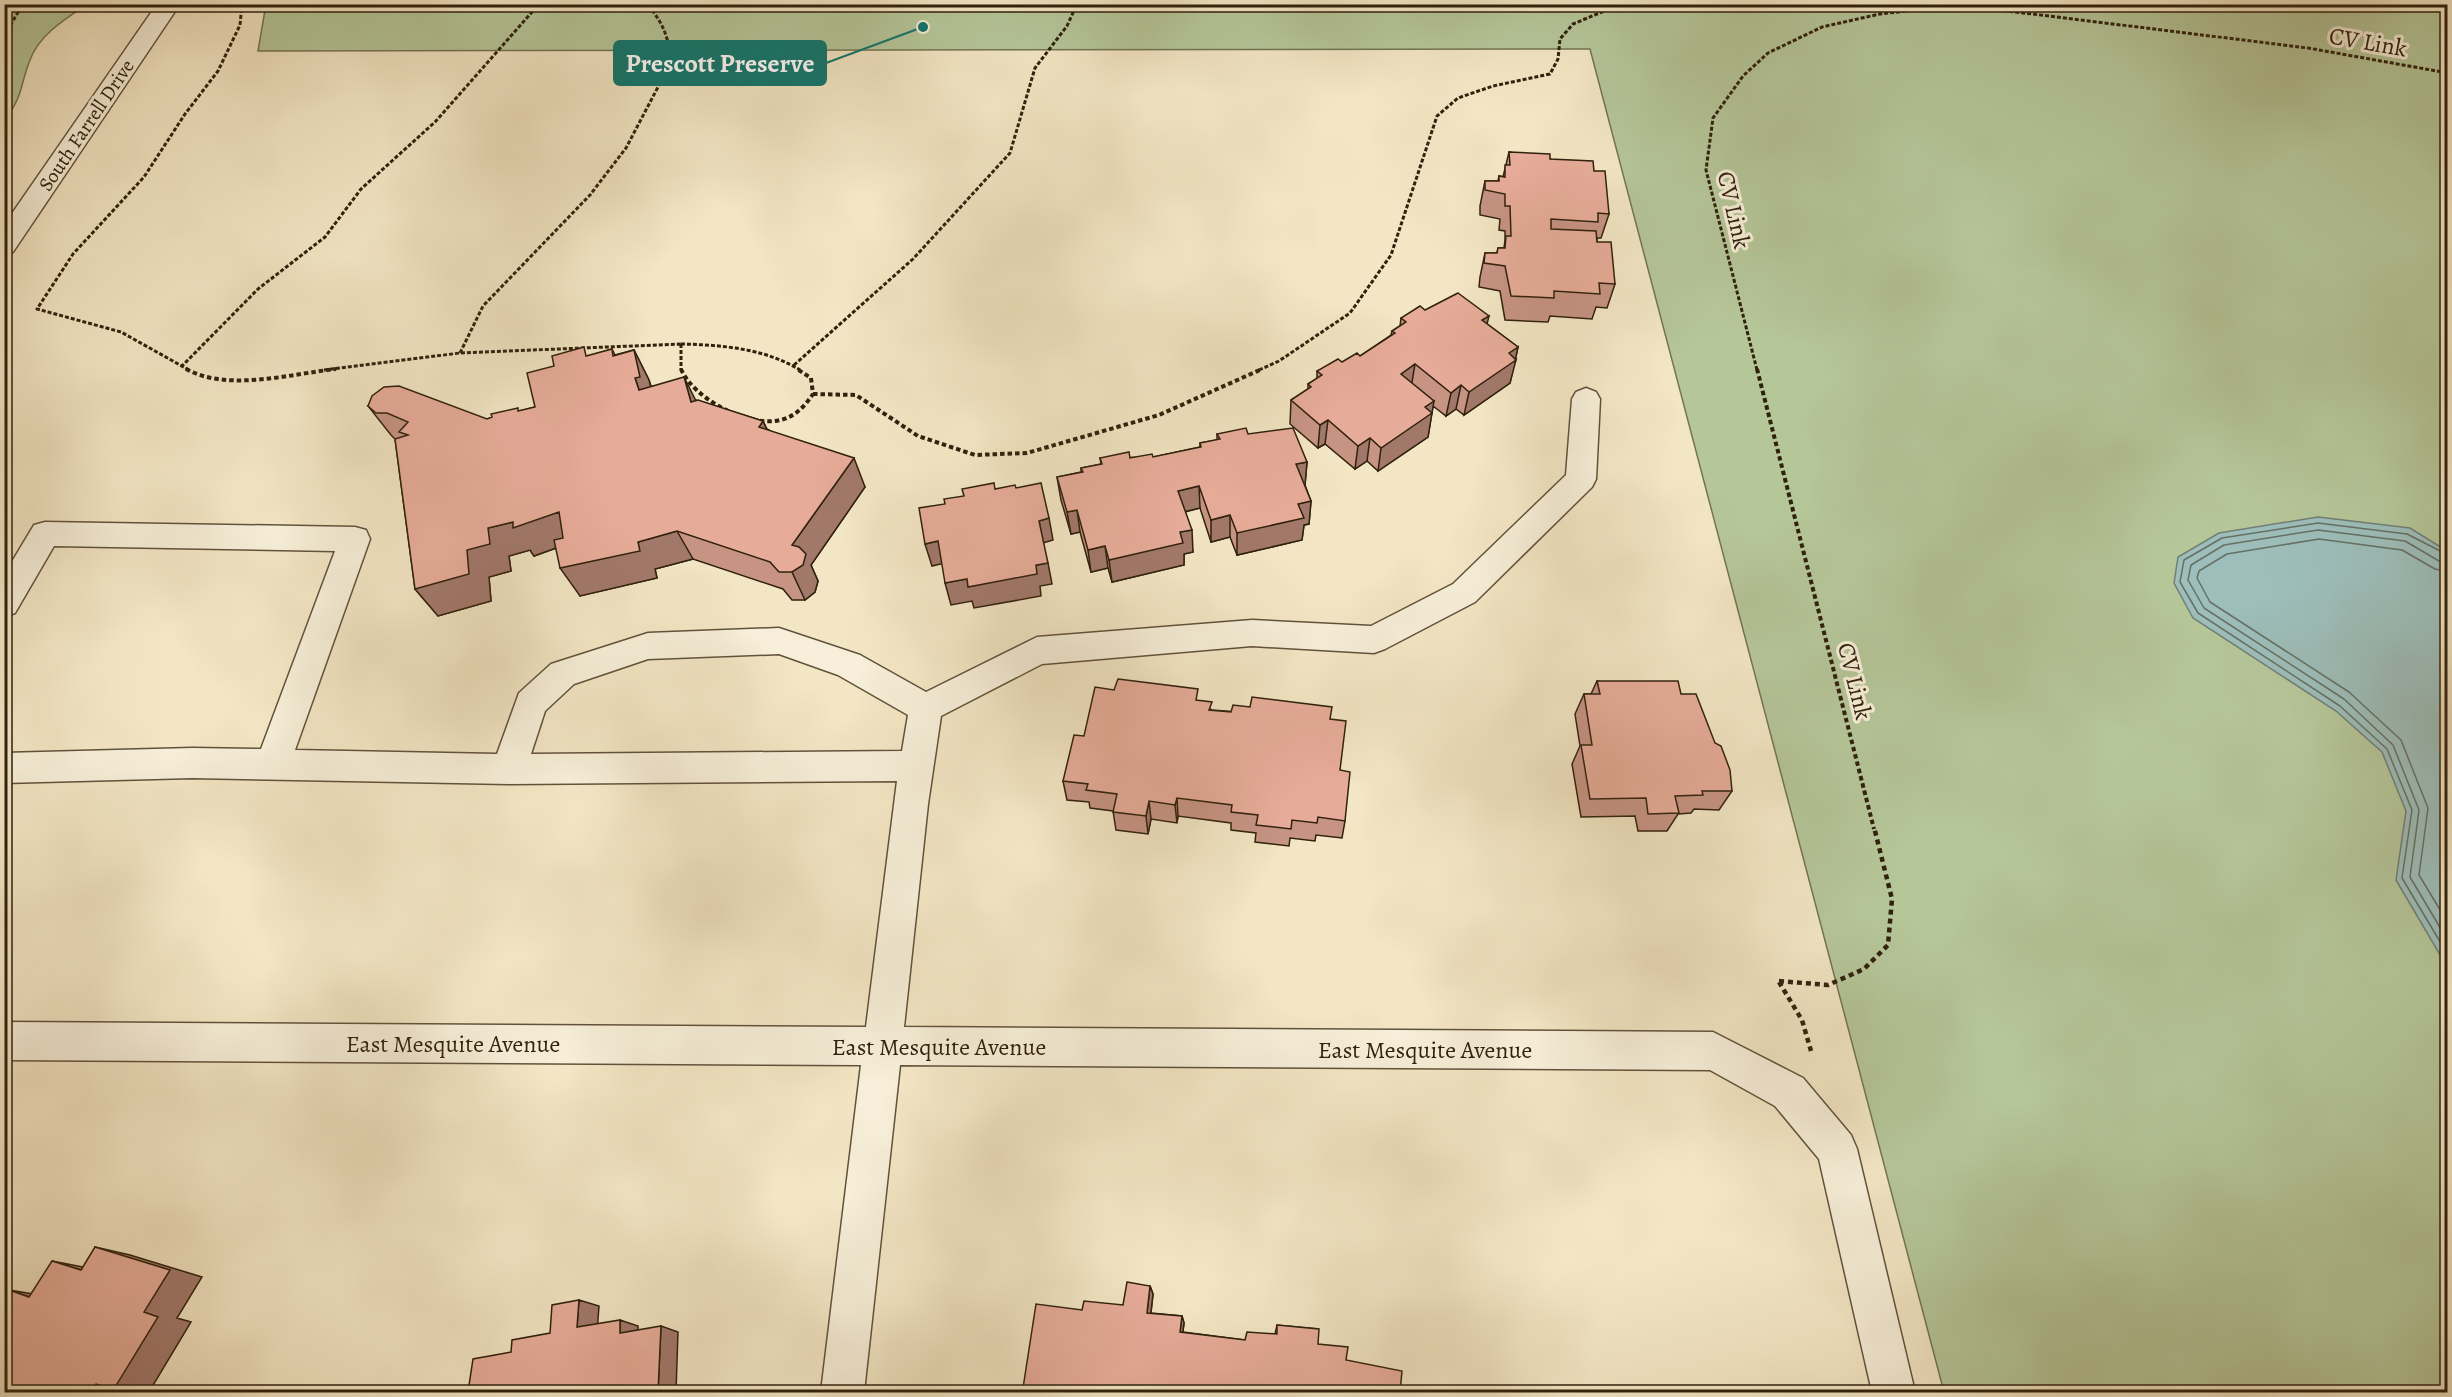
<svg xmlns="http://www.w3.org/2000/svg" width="2452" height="1397" font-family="Alegreya,serif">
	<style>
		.green { fill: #b5c699; stroke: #727453; stroke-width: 1.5 }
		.water { fill: #9dbeba; stroke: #717f75; stroke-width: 1.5 }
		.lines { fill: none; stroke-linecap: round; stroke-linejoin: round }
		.shore { stroke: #667064; stroke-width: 1.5 }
		.stream { fill: #717f75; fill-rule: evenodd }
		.minor-casing { stroke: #61523b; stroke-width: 3 }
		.path-far2 { stroke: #30210d; stroke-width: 3; stroke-dasharray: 4 2; stroke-linecap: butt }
		.path-far1 { stroke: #30210d; stroke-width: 4; stroke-dasharray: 4.5 3; stroke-linecap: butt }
		.path { stroke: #30210d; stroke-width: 4.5; stroke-dasharray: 5 4; stroke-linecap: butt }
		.minor { fill: #f7efd9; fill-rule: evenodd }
		.wall { fill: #c79484; stroke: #30210d; stroke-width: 1.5 }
		.shaded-wall { fill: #a2786b; stroke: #30210d; stroke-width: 1.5 }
		.building { fill: #e7ac99; stroke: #30210d; stroke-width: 1.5 }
		.labels { text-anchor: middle; stroke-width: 6; stroke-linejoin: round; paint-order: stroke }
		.far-street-label { font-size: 20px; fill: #30210d; stroke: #f7efd9 }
		.street-label { font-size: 24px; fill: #30210d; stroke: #f7efd9 }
		.leader { fill: none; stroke: #0f766e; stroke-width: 2 }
		.callout-dot { fill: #0f766e; stroke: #f7efd9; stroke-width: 2 }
		.callout { fill: #0f766e; stroke: #0f766e; stroke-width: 2 }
		.callout-label { font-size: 26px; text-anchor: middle; font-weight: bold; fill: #fff }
	</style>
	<rect width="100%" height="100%" fill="#f3e6c4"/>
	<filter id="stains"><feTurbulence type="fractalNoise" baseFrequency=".00333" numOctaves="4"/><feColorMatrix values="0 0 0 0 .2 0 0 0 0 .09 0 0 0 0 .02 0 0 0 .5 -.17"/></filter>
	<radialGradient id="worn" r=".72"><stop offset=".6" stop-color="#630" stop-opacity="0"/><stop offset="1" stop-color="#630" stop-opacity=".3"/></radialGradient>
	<!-- green -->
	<path class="green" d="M 5,4 L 86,5 C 65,19 39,35 30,60 C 20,85 23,97 5,119 Z
		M 266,4 L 2447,5 L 2447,1392 L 1944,1392 L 1590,49 L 258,51 Z"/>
	<!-- water -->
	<path class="water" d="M 2318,517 L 2410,528 L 2447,551 L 2447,962 L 2443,960 L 2396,880 L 2406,811 L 2382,752 L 2336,711 L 2193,618 L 2174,583 L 2178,557 L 2219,533 Z"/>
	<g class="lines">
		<!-- shore -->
		<path class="shore" d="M 2448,555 L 2407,534 L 2318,523 L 2222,538 L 2184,560 L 2180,582 L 2198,613 L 2340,706 L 2387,749 L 2412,810 L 2402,878 L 2448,955
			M 2448,563 L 2439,561 L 2405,541 L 2318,530 L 2224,545 L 2191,565 L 2188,580 L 2204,608 L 2344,699 L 2393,745 L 2419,810 L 2410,877 L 2448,941
			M 2448,572 L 2435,569 L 2402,550 L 2319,539 L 2227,554 L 2199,571 L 2197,578 L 2210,602 L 2349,692 L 2401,740 L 2428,808 L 2419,875 L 2448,923"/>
		<!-- stream -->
		<path class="stream" d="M 2429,4 L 2448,4 L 2448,10 L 2430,6 Z"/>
		<!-- minor casing -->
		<g class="minor-casing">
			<path id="minor" d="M 157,4 L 180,4 L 13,252 L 4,255 L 4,225 Z
				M 1586,388 L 1596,392 L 1600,399 L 1596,479 L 1592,487 L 1475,602 L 1385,649 L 1374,653 L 1252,646 L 1042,664 L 941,716 L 928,804 L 904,1027 L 1713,1032 L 1803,1078 L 1851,1135 L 1857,1149 L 1915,1392 L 1872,1392 L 1819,1159 L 1775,1106 L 1710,1070 L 900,1065 L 864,1392 L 821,1392 L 861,1065 L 4,1060 L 4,1022 L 866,1027 L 897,781 L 509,784 L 192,778 L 4,783 L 4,753 L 192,748 L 261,749 L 335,551 L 54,546 L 15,613 L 4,617 L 4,575 L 34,525 L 45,522 L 355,527 L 366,530 L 370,539 L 295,750 L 497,754 L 519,693 L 551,664 L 648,633 L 779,628 L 860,655 L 926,692 L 1037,637 L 1252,620 L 1371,626 L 1453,584 L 1566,475 L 1572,399 L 1576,392 ZM 779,654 L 838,675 L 908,715 L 902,751 L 531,754 L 545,711 L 574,684 L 648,659 Z"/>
		</g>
		<!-- path-far2 -->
		<path class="path-far2" d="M 4,91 L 9,67 L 11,24 L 23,4
			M 681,344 C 721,345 764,348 800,370
			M 681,344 L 681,370
			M 460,353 L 483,306 L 590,195 L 626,148 L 668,68 C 673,44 663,22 647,4
			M 794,365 L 913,259 L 1010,153 L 1035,68 L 1067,26 L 1077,4
			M 181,367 L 258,289 L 325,237 L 361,189 L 435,122 L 539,4
			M 189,370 L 121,332 L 37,309 L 73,254 L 144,177 L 185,114 L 218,71 L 240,25 L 242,4
			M 324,370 L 460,353 L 681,344
			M 1259,370 L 1279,361 L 1350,313 L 1391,255 L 1437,116 L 1458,98 L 1493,86 L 1550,74 L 1558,59 L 1560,39 L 1573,24 L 1621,4
			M 1757,370 L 1706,170 L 1713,118 L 1743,76 L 1768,53 L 1822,27 L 1880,14 L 1959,5 L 2308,48 L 2448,73"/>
		<!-- path-far1 -->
		<path class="path-far1" d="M 186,369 C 228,392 290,374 336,369
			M 681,369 C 693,398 748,428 780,420 C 795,417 805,406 813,394 L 811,378 L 797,369
			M 1757,369 L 1874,829
			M 813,394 L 856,395 L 918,436 L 975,455 L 1027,453 L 1159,415 L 1262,369"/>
		<!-- path -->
		<path class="path" d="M 1779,981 L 1828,985 L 1864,969 L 1888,945 L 1892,899 L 1874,827
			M 1779,982 L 1802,1020 L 1811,1051"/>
		<!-- minor -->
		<use href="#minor" class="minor"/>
	</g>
	<!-- wall -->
	<path class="wall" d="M 1509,152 L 1550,159 L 1594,171 L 1609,214 L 1601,238 L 1597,238 L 1597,242 L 1615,284 L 1607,308 L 1596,307 L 1592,319 L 1550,316 L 1548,322 L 1505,320 L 1500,291 L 1479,287 L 1480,277 L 1485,253 L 1497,253 L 1498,248 L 1504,248 L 1505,240 L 1505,231 L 1499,230 L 1500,219 L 1480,215 L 1480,206 L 1485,181 L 1498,181 L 1499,176 L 1503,177 Z
		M 1425,310 L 1487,324 L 1518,347 L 1510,383 L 1464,415 L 1456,409 L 1446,416 L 1433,406 L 1428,437 L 1378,471 L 1367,461 L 1355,469 L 1325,444 L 1318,448 L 1290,424 L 1291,400 L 1308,389 L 1308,384 L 1317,379 L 1317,371 L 1360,356 L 1391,335 L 1392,331 L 1400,326 L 1401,318 Z
		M 612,349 L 615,355 L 634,350 L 649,380 L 651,386 L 763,421 L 767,429 L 865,487 L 811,565 L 818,581 L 815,592 L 805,600 L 792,600 L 783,589 L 693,559 L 655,569 L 657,578 L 580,596 L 556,548 L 534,556 L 530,550 L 509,556 L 511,571 L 489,577 L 491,601 L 438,616 L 415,589 L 395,439 L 391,435 L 368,406 L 487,419 L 520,411 L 535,407 L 589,356 Z
		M 1217,434 L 1248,434 L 1307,462 L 1305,485 L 1311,501 L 1309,524 L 1304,525 L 1302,540 L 1237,555 L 1230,537 L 1211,542 L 1200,508 L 1185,512 L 1193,552 L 1184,554 L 1184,565 L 1112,582 L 1108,568 L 1091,572 L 1080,532 L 1071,534 L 1061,500 L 1057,477 L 1081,472 L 1081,468 L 1101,464 L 1100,458 L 1153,457 L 1200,447 L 1200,443 L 1217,440 Z
		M 1597,681 L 1681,694 L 1732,791 L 1719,810 L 1694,809 L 1691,813 L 1678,814 L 1667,831 L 1638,831 L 1635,816 L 1581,817 L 1572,764 L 1580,746 L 1575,714 L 1584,694 L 1591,694 Z
		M 1199,701 L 1212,710 L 1330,719 L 1340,770 L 1345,821 L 1342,838 L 1316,835 L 1315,841 L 1290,838 L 1289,846 L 1255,842 L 1256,833 L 1231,830 L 1231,823 L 1178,816 L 1177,823 L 1151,819 L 1148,834 L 1116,830 L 1113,811 L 1090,808 L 1089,802 L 1067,800 L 1063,781 Z
		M 1150,1286 L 1153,1294 L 1151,1313 L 1182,1316 L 1184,1323 L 1183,1332 L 1245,1340 L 1275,1334 L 1277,1325 L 1319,1329 L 1029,1392 L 1023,1388 L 1082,1310 L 1123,1305 Z"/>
	<!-- shaded-wall -->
	<path class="shaded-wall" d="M 1489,316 L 1483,340 L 1482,320 Z
		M 1518,347 L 1515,361 L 1516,360 L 1510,383 L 1464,415 L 1469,392 L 1509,353 Z
		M 634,350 L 649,380 L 656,406 L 639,390 L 635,378 Z
		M 1415,364 L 1411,388 L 1401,374 Z
		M 684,377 L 699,407 L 691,402 Z
		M 1461,385 L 1456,409 L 1446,416 L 1451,393 Z
		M 1434,401 L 1428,437 L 1378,471 L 1381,448 L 1425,407 Z
		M 1328,420 L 1325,444 L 1318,448 L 1320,425 Z
		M 763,421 L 776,451 L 759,427 Z
		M 1370,438 L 1367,461 L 1355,469 L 1358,446 Z
		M 854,458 L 865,487 L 811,565 L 818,581 L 815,592 L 805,600 L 792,572 L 792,545 Z
		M 1307,462 L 1305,485 L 1295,487 L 1296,464 Z
		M 1199,486 L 1200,508 L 1179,513 L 1178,491 Z
		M 1311,501 L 1309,524 L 1304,525 L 1302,540 L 1237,555 L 1237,533 L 1298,504 Z
		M 1077,510 L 1080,532 L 1071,534 L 1067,512 Z
		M 559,512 L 578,540 L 534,556 L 530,550 L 509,556 L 511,571 L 489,577 L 491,601 L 438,616 L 415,589 L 488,528 L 513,522 Z
		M 1230,515 L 1230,537 L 1211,542 L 1211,520 Z
		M 1049,518 L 1053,540 L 1043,543 L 1039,521 Z
		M 1192,530 L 1193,552 L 1184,554 L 1184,565 L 1112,582 L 1109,560 L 1180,532 Z
		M 677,531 L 693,559 L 655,569 L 657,578 L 580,596 L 560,568 L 638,542 Z
		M 938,541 L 945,563 L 932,566 L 925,544 Z
		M 1105,546 L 1108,568 L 1091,572 L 1088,550 Z
		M 1048,563 L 1052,584 L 1040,586 L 1041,596 L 974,608 L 972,601 L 951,605 L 945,583 Z
		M 1177,798 L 1178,816 L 1177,823 L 1175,805 Z
		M 1149,801 L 1151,819 L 1148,834 L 1146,816 Z
		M 95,1247 L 130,1255 L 202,1277 L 177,1318 L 191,1322 L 149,1392 L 130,1391 L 129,1392 L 91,1392 Z
		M 52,1261 L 88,1268 L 81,1270 Z
		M 1150,1286 L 1153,1294 L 1150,1320 L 1147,1313 Z
		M 9,1290 L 46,1296 L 29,1297 Z
		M 579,1300 L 599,1306 L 597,1333 L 577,1327 Z
		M 1182,1316 L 1184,1323 L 1182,1338 L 1180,1332 Z
		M 620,1320 L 638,1326 L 638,1338 L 620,1333 Z
		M 661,1326 L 678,1332 L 676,1392 L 658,1392 Z"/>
	<!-- building -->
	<path class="building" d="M 1509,152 L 1550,154 L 1550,159 L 1593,161 L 1594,171 L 1605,171 L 1609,214 L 1598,213 L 1598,222 L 1551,219 L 1551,229 L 1596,231 L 1597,242 L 1611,242 L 1615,284 L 1599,283 L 1600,294 L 1554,291 L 1554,298 L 1511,296 L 1505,266 L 1484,263 L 1485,253 L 1497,253 L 1498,248 L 1505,248 L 1506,236 L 1511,236 L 1510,206 L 1505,206 L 1505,194 L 1485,190 L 1485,181 L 1499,181 L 1499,176 L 1505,177 L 1505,165 L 1510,165 Z
		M 1458,293 L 1489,316 L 1482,320 L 1518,347 L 1509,353 L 1516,360 L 1469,392 L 1461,385 L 1451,393 L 1415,364 L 1401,374 L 1434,401 L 1425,407 L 1432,413 L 1381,448 L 1370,438 L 1358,446 L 1328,420 L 1320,425 L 1291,400 L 1311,387 L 1308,384 L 1322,375 L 1317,371 L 1338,359 L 1342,362 L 1357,353 L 1360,356 L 1395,333 L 1392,331 L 1406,322 L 1401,318 L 1420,306 L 1425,310 Z
		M 584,347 L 586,356 L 612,349 L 613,356 L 634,350 L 640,377 L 635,378 L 639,390 L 684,377 L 691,402 L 698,400 L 763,421 L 759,427 L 854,458 L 792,545 L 799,547 L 806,554 L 803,565 L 792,572 L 779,572 L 770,562 L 677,531 L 638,542 L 640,551 L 560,568 L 554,540 L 563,538 L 559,512 L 513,528 L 513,522 L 488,528 L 490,544 L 467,550 L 469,574 L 415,589 L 395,439 L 408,435 L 399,432 L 408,422 L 387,413 L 376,413 L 368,406 L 372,396 L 384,387 L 399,386 L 487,419 L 492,417 L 491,414 L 518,408 L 518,411 L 535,407 L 527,373 L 554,366 L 552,356 Z
		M 1246,428 L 1248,434 L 1293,428 L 1307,462 L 1296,464 L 1311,501 L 1298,504 L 1304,518 L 1237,533 L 1230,515 L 1211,520 L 1199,486 L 1178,491 L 1192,530 L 1180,532 L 1183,543 L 1109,560 L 1105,546 L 1088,550 L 1077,510 L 1067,512 L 1057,477 L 1083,472 L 1081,468 L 1102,464 L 1100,458 L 1129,452 L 1130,458 L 1152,454 L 1153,457 L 1201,447 L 1200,443 L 1220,439 L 1217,434 Z
		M 994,483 L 995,489 L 1015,485 L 1016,488 L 1041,483 L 1049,518 L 1039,521 L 1048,563 L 1036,565 L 1037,574 L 968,587 L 967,579 L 945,583 L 938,541 L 925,544 L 919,508 L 945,504 L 944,499 L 964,496 L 962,489 Z
		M 1118,679 L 1198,689 L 1196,700 L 1212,702 L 1209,710 L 1231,712 L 1233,705 L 1250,707 L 1252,697 L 1332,707 L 1330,719 L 1346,721 L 1340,770 L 1350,772 L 1345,821 L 1318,817 L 1317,823 L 1292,820 L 1291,829 L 1256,825 L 1258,815 L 1231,812 L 1232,805 L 1177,798 L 1175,805 L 1149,801 L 1146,816 L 1113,812 L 1117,794 L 1086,790 L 1088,784 L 1063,781 L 1074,735 L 1084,736 L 1095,687 L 1114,690 Z
		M 1597,681 L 1678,681 L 1681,694 L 1696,694 L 1715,743 L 1721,746 L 1730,770 L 1732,791 L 1702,791 L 1703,795 L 1675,796 L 1679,813 L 1648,814 L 1646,798 L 1590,799 L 1581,745 L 1592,745 L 1584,694 L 1600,694 Z
		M 95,1247 L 170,1270 L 144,1312 L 158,1317 L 114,1389 L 96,1384 L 91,1392 L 4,1392 L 4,1388 L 12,1376 L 4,1373 L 4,1333 L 7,1328 L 4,1328 L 4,1296 L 9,1290 L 29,1297 L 52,1261 L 81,1270 Z
		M 1127,1282 L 1150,1286 L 1147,1313 L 1182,1316 L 1180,1332 L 1245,1340 L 1247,1332 L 1277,1334 L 1277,1325 L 1319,1329 L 1318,1344 L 1348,1347 L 1346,1360 L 1402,1371 L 1400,1392 L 1029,1392 L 1030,1389 L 1023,1388 L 1036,1304 L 1082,1310 L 1084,1301 L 1123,1305 Z
		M 579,1300 L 577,1327 L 620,1320 L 620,1333 L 661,1326 L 658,1392 L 468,1392 L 473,1359 L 511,1352 L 512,1340 L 550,1333 L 552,1305 Z"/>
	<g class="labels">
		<!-- far-street labels -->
		<g class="far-street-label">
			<text transform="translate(86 125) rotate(-56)" y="7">South Farrell Drive</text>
		</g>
		<!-- street labels -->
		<g class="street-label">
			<text transform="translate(2368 42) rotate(10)" y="8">CV Link</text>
			<text transform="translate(1734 210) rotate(77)" y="8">CV Link</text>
			<text transform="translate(1855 681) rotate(76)" y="8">CV Link</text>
			<text x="453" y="1052">East Mesquite Avenue</text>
			<text x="939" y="1055">East Mesquite Avenue</text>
			<text x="1425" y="1058">East Mesquite Avenue</text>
		</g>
	</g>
	<!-- callouts -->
	<path class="leader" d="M923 27L826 63"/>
	<circle class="callout-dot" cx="923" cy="27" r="6"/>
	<rect class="callout" x="614" y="41" width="212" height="44" rx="6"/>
	<g class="callout-label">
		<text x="720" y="72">Prescott Preserve</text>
	</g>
	<!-- margin -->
	<rect width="2452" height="1397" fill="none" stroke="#f3e6c4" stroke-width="24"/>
	<rect x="6" y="6" width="2440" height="1385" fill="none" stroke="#30210d" stroke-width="3"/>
	<rect x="12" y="12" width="2428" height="1373" fill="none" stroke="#30210d" stroke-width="1.5"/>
	<rect width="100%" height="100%" filter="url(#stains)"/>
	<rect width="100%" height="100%" fill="url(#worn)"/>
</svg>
